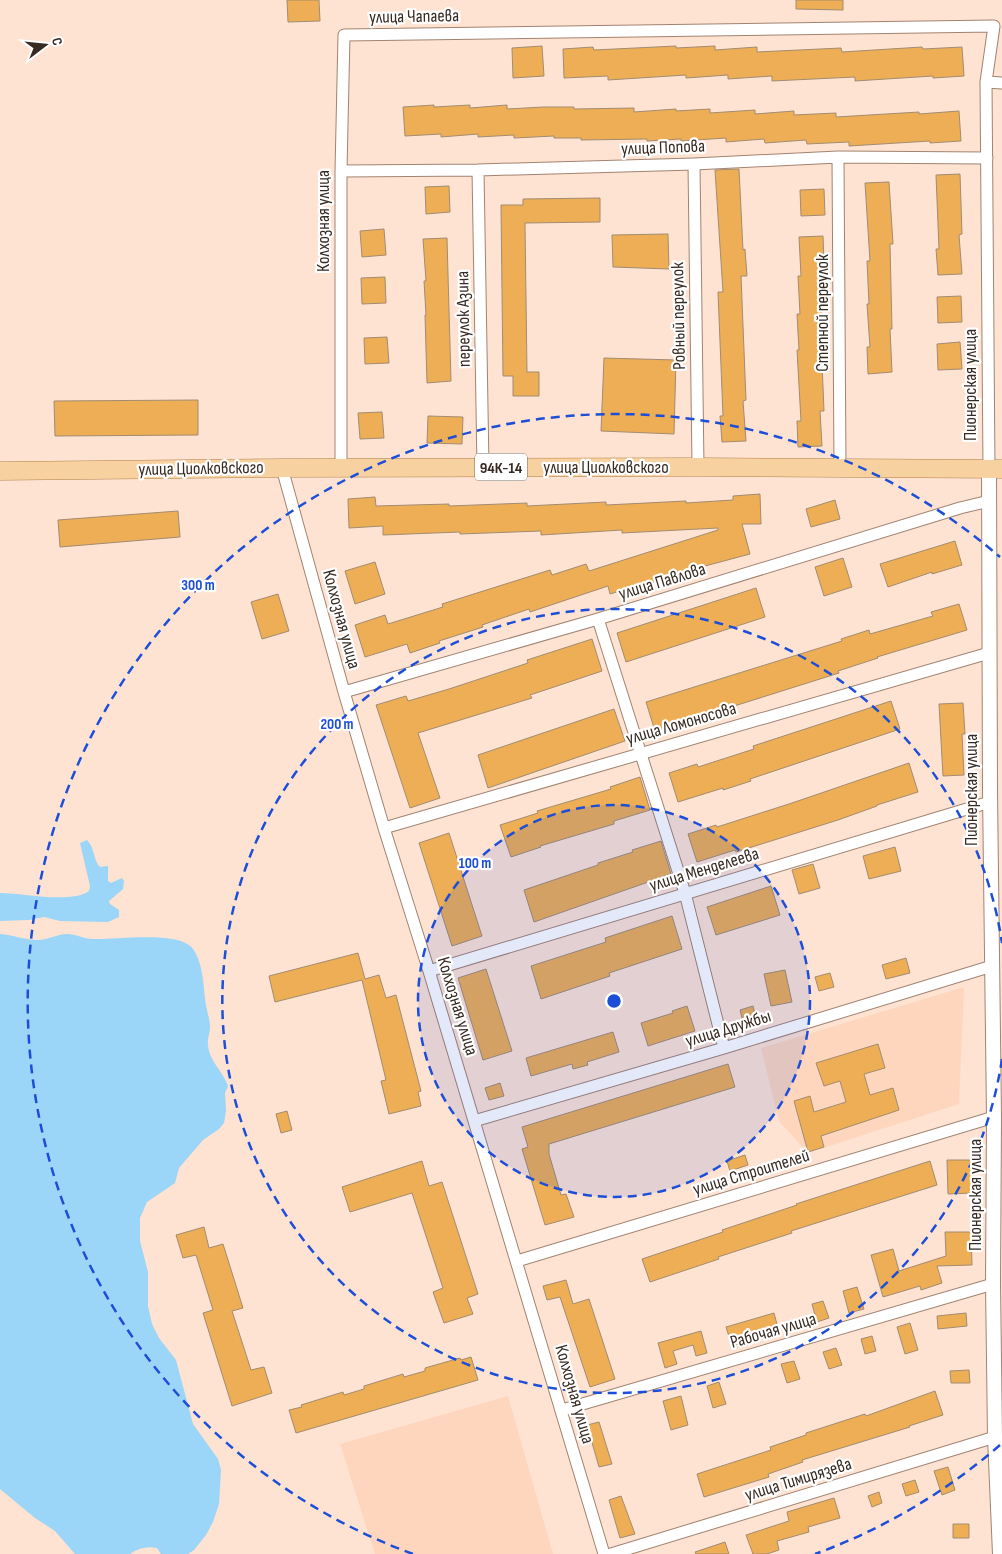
<svg xmlns="http://www.w3.org/2000/svg" width="1002" height="1554" font-family="'Sofia Sans Condensed',sans-serif">
	<style>
		.built { fill: #fed6bd }
		.water { fill: #9bd5f8 }
		.building { fill: #edae55; stroke: #a28c71 }
		.lines { fill: none; stroke-linecap: round; stroke-linejoin: round }
		.minor-casing { stroke: #a28370; stroke-width: 13 }
		.tertiary-casing { stroke: #a28370; stroke-width: 16 }
		.primary-casing { stroke: #b0824a; stroke-width: 19 }
		.minor { stroke: #fff; stroke-width: 11 }
		.tertiary { stroke: #fff; stroke-width: 14 }
		.primary { stroke: #f7d1a0; stroke-width: 18 }
		.ring { fill: none; stroke: #1d4ed8; stroke-width: 2.5; stroke-dasharray: 9 6 }
		.labels { text-anchor: middle; stroke-width: 4.5; stroke-linejoin: round; paint-order: stroke }
		.shield { fill: #fff; stroke: #726a64; stroke-width: 1 }
		.shield-label { font-size: 16px; font-weight: bold; fill: #362a22 }
		.street-label { font-size: 18px; fill: #362a22; stroke: #fff }
		.centre { fill: #1d4ed8; stroke: #fff; stroke-width: 2.5 }
		.ring-label { font-size: 15px; text-anchor: middle; font-weight: bold; fill: #1d4ed8; stroke: #fff; stroke-width: 4.5; stroke-linejoin: round; paint-order: stroke }
	</style>
	<rect width="100%" height="100%" fill="#fee3d3"/>
	<!-- built -->
	<path class="built" d="M 964,987 L 959,1104 L 808,1153 L 779,1121 L 761,1048 Z
		M 508,1396 L 553,1554 L 375,1554 L 340,1444 Z"/>
	<!-- water -->
	<path class="water" d="M 87,840 C 95,848 93,860 100,867 L 108,866 L 108,881 L 111,883 L 122,878 L 124,881 L 123,889 L 109,901 L 110,904 L 119,910 L 119,917 L 108,922 L 60,921 L 44,917 L 29,920 L 0,921 L 0,893 C 23,893 71,904 89,891 L 90,886 L 80,843 Z
		M 0,934 C 13,935 25,940 38,940 C 48,940 57,934 67,934 C 76,934 84,939 93,939 C 115,940 180,930 193,949 C 204,965 203,987 206,1005 C 207,1012 210,1019 210,1027 C 210,1033 207,1039 208,1045 C 209,1061 223,1071 228,1086 L 225,1093 L 226,1111 L 224,1123 L 219,1129 L 203,1140 L 179,1168 L 175,1183 L 147,1202 L 140,1218 L 140,1241 L 148,1272 L 148,1306 L 152,1324 L 159,1338 L 176,1360 L 193,1424 L 218,1459 L 221,1470 L 219,1504 L 213,1522 L 206,1535 L 194,1550 L 188,1554 L 161,1554 L 157,1548 C 147,1546 138,1548 130,1554 L 75,1554 L 55,1531 L 35,1518 L 0,1489 Z"/>
	<!-- building -->
	<path class="building" d="M 287,0 L 319,0 L 320,21 L 288,22 Z
		M 796,0 L 843,0 L 843,10 L 796,9 Z
		M 542,46 L 544,76 L 513,78 L 512,48 Z
		M 676,46 L 676,48 L 715,46 L 715,50 L 757,47 L 757,52 L 841,48 L 842,52 L 922,47 L 923,49 L 962,47 L 964,76 L 933,78 L 933,76 L 855,81 L 855,77 L 772,81 L 772,76 L 728,79 L 728,75 L 686,78 L 686,75 L 608,80 L 608,76 L 564,78 L 563,49 L 593,47 L 594,50 Z
		M 434,105 L 434,107 L 470,105 L 470,108 L 507,105 L 507,109 L 543,107 L 574,107 L 574,109 L 634,108 L 634,112 L 676,109 L 676,111 L 710,109 L 710,113 L 755,110 L 755,114 L 794,111 L 794,115 L 836,113 L 836,117 L 919,112 L 919,114 L 959,111 L 961,141 L 930,143 L 930,141 L 849,146 L 849,142 L 807,144 L 806,140 L 765,143 L 764,139 L 726,142 L 726,138 L 681,141 L 681,139 L 647,141 L 647,139 L 581,140 L 581,138 L 554,138 L 554,136 L 514,138 L 514,135 L 478,137 L 478,134 L 441,137 L 441,134 L 405,136 L 403,107 Z
		M 739,169 L 743,250 L 745,249 L 747,276 L 741,276 L 746,400 L 743,401 L 746,441 L 722,442 L 720,416 L 723,416 L 718,292 L 723,292 L 715,170 Z
		M 960,174 L 962,234 L 959,235 L 962,274 L 938,275 L 936,249 L 939,249 L 936,175 Z
		M 889,182 L 893,244 L 890,244 L 892,329 L 890,329 L 892,372 L 868,374 L 867,347 L 870,347 L 867,304 L 869,304 L 867,261 L 870,261 L 865,183 Z
		M 449,186 L 450,212 L 426,214 L 425,187 Z
		M 824,189 L 825,215 L 801,216 L 800,190 Z
		M 600,198 L 600,222 L 525,223 L 527,372 L 539,372 L 539,396 L 513,396 L 513,376 L 503,376 L 501,205 L 523,205 L 523,199 Z
		M 384,229 L 386,255 L 362,257 L 360,231 Z
		M 668,234 L 669,269 L 613,267 L 612,235 Z
		M 823,236 L 824,262 L 821,262 L 823,301 L 821,301 L 823,339 L 821,339 L 824,411 L 820,411 L 822,446 L 798,447 L 797,421 L 801,421 L 797,350 L 799,350 L 797,314 L 800,314 L 798,276 L 801,276 L 799,237 Z
		M 447,238 L 451,381 L 427,383 L 425,315 L 426,315 L 424,281 L 426,281 L 423,239 Z
		M 385,277 L 386,303 L 362,304 L 361,278 Z
		M 961,296 L 962,322 L 938,323 L 937,297 Z
		M 387,337 L 389,363 L 365,364 L 364,338 Z
		M 960,342 L 962,369 L 938,370 L 937,344 Z
		M 604,358 L 676,360 L 674,434 L 601,431 Z
		M 198,400 L 198,435 L 55,436 L 54,401 Z
		M 382,412 L 384,438 L 360,439 L 358,413 Z
		M 428,416 L 463,417 L 462,444 L 427,443 Z
		M 760,494 L 761,524 L 742,524 L 750,554 L 675,574 L 676,575 L 649,584 L 648,582 L 610,594 L 608,586 L 530,612 L 529,609 L 482,625 L 483,627 L 439,641 L 440,643 L 410,653 L 407,644 L 365,657 L 355,625 L 385,615 L 388,624 L 443,607 L 442,604 L 550,570 L 552,575 L 586,564 L 589,571 L 718,530 L 718,528 L 622,533 L 622,530 L 541,535 L 541,531 L 460,534 L 460,532 L 383,535 L 383,526 L 349,528 L 348,499 L 375,497 L 376,506 L 449,504 L 449,506 L 527,503 L 527,506 L 606,502 L 606,505 L 686,501 L 686,503 L 733,500 L 733,496 Z
		M 835,500 L 840,519 L 811,527 L 806,509 Z
		M 178,511 L 180,537 L 60,547 L 58,520 Z
		M 955,541 L 962,565 L 932,574 L 932,572 L 888,587 L 880,564 Z
		M 843,558 L 852,587 L 824,596 L 815,567 Z
		M 375,562 L 385,594 L 355,604 L 345,571 Z
		M 756,588 L 765,617 L 626,662 L 617,633 Z
		M 278,594 L 289,631 L 262,639 L 251,602 Z
		M 959,604 L 967,630 L 877,657 L 878,658 L 838,671 L 839,673 L 655,731 L 646,702 L 842,641 L 841,639 L 869,630 L 870,634 L 933,616 L 931,612 Z
		M 592,639 L 602,671 L 530,695 L 532,698 L 418,733 L 440,798 L 410,808 L 376,705 L 406,696 L 408,701 L 449,689 L 528,663 L 527,660 Z
		M 891,701 L 900,729 L 750,779 L 751,781 L 723,790 L 723,788 L 678,802 L 669,773 L 697,764 L 698,767 L 754,749 L 753,746 Z
		M 963,703 L 965,734 L 962,734 L 964,775 L 943,776 L 939,704 Z
		M 614,709 L 625,741 L 488,788 L 478,755 Z
		M 909,763 L 918,792 L 877,805 L 877,806 L 838,820 L 736,852 L 735,850 L 697,862 L 688,834 L 716,825 L 717,827 L 792,803 Z
		M 640,777 L 650,810 L 614,821 L 614,824 L 540,846 L 541,847 L 511,857 L 500,825 L 538,813 L 537,811 L 611,789 L 610,787 Z
		M 449,833 L 482,936 L 452,946 L 419,843 Z
		M 661,841 L 671,874 L 534,922 L 524,890 L 598,865 L 598,863 L 633,852 L 632,850 Z
		M 895,847 L 901,871 L 869,879 L 863,856 Z
		M 813,864 L 820,888 L 799,894 L 792,870 Z
		M 771,886 L 780,915 L 716,935 L 707,907 Z
		M 672,916 L 682,949 L 609,973 L 610,976 L 541,999 L 531,966 L 606,942 L 605,938 Z
		M 358,953 L 365,979 L 379,975 L 386,998 L 396,995 L 421,1091 L 418,1092 L 421,1106 L 389,1114 L 381,1081 L 386,1080 L 362,980 L 275,1002 L 269,976 Z
		M 906,958 L 910,973 L 886,979 L 882,965 Z
		M 486,969 L 512,1051 L 483,1060 L 458,978 Z
		M 785,970 L 792,1002 L 771,1006 L 764,974 Z
		M 830,973 L 834,987 L 819,991 L 815,977 Z
		M 687,1006 L 695,1031 L 648,1046 L 641,1023 L 673,1013 L 672,1011 Z
		M 753,1006 L 756,1018 L 743,1022 L 740,1010 Z
		M 613,1032 L 619,1052 L 587,1062 L 588,1065 L 573,1069 L 572,1064 L 531,1076 L 526,1058 Z
		M 878,1044 L 885,1068 L 864,1074 L 870,1095 L 893,1088 L 899,1110 L 821,1136 L 824,1147 L 808,1152 L 794,1101 L 810,1096 L 814,1112 L 846,1102 L 840,1081 L 824,1086 L 816,1063 Z
		M 728,1064 L 735,1087 L 549,1144 L 549,1154 L 561,1195 L 566,1194 L 574,1217 L 545,1225 L 522,1149 L 528,1147 L 522,1127 Z
		M 500,1083 L 504,1096 L 489,1100 L 485,1088 Z
		M 287,1111 L 292,1130 L 281,1133 L 276,1114 Z
		M 745,1155 L 748,1165 L 730,1171 L 727,1161 Z
		M 947,1160 L 973,1160 L 974,1193 L 948,1194 Z
		M 422,1161 L 429,1186 L 442,1182 L 478,1294 L 467,1298 L 473,1314 L 444,1323 L 433,1292 L 443,1288 L 412,1193 L 350,1212 L 342,1187 Z
		M 930,1161 L 937,1185 L 791,1231 L 792,1233 L 718,1257 L 719,1259 L 650,1282 L 642,1259 L 723,1232 L 722,1230 L 797,1205 L 796,1204 Z
		M 204,1227 L 209,1248 L 223,1244 L 243,1308 L 232,1311 L 251,1370 L 264,1367 L 272,1393 L 232,1406 L 203,1313 L 213,1310 L 196,1255 L 183,1258 L 176,1235 Z
		M 945,1232 L 971,1232 L 972,1265 L 937,1266 L 942,1283 L 921,1290 L 920,1286 L 883,1297 L 871,1255 L 893,1249 L 899,1271 L 946,1256 Z
		M 566,1280 L 573,1304 L 589,1299 L 615,1379 L 590,1387 L 560,1297 L 547,1300 L 543,1286 Z
		M 857,1287 L 864,1309 L 849,1313 L 843,1291 Z
		M 823,1301 L 829,1318 L 817,1322 L 812,1304 Z
		M 774,1313 L 779,1332 L 732,1346 L 726,1327 Z
		M 966,1313 L 967,1326 L 938,1329 L 937,1316 Z
		M 910,1323 L 918,1350 L 905,1354 L 897,1327 Z
		M 701,1331 L 707,1353 L 696,1356 L 693,1345 L 673,1351 L 677,1364 L 665,1368 L 658,1343 Z
		M 872,1336 L 876,1351 L 865,1354 L 861,1339 Z
		M 836,1348 L 842,1365 L 829,1369 L 823,1352 Z
		M 471,1357 L 478,1380 L 296,1433 L 289,1410 L 302,1407 L 301,1405 L 343,1392 L 344,1395 L 364,1389 L 364,1386 L 403,1374 L 404,1377 L 425,1371 L 425,1368 L 460,1358 L 461,1360 Z
		M 794,1361 L 800,1379 L 787,1383 L 781,1364 Z
		M 969,1370 L 970,1383 L 951,1383 L 950,1371 Z
		M 719,1382 L 726,1404 L 713,1408 L 707,1386 Z
		M 935,1391 L 943,1415 L 909,1426 L 910,1427 L 802,1460 L 803,1462 L 768,1474 L 769,1477 L 704,1497 L 697,1474 L 771,1450 L 770,1447 L 806,1435 L 806,1433 L 865,1414 L 866,1416 Z
		M 681,1396 L 688,1425 L 671,1430 L 663,1401 Z
		M 599,1422 L 612,1464 L 599,1467 L 587,1425 Z
		M 948,1467 L 955,1490 L 942,1495 L 934,1471 Z
		M 915,1480 L 919,1492 L 906,1496 L 902,1484 Z
		M 879,1492 L 882,1503 L 872,1507 L 868,1496 Z
		M 621,1496 L 635,1534 L 620,1538 L 609,1500 Z
		M 834,1498 L 840,1518 L 808,1527 L 809,1532 L 777,1541 L 779,1550 L 767,1554 L 753,1554 L 746,1535 L 789,1521 L 787,1512 Z
		M 953,1524 L 969,1524 L 969,1538 L 953,1538 Z
		M 725,1542 L 729,1554 L 696,1554 L 695,1552 Z"/>
	<g class="lines">
		<!-- minor casing -->
		<g class="minor-casing">
			<path id="minor" d="M 986,82 L 1002,83
				M 838,157 L 840,469
				M 694,164 L 698,467
				M 478,170 L 483,467
				M 341,171 L 478,170 L 694,164 L 838,157 L 987,158
				M 282,468 L 344,692 L 384,828 L 429,971 L 604,1554
				M 341,468 L 341,171 L 344,35 L 994,26 L 986,82 L 989,469
				M 598,619 L 685,893 L 724,1048
				M 344,692 L 598,619 L 960,508 L 989,501
				M 384,828 L 989,653
				M 429,971 L 990,802
				M 474,1121 L 724,1048 L 992,966
				M 517,1261 L 994,1117
				M 562,1410 L 993,1284
				M 611,1554 L 995,1437"/>
		</g>
		<!-- tertiary casing -->
		<g class="tertiary-casing">
			<path id="tertiary" d="M 989,469 L 990,791 L 994,1117 L 993,1284 L 995,1437 L 1000,1554"/>
		</g>
		<!-- primary casing -->
		<g class="primary-casing">
			<path id="primary" d="M 0,471 L 282,468 L 698,467 L 1002,469"/>
		</g>
		<!-- minor -->
		<use href="#minor" class="minor"/>
		<!-- tertiary -->
		<use href="#tertiary" class="tertiary"/>
		<!-- primary -->
		<use href="#primary" class="primary"/>
	</g>
	<!-- distance rings -->
	<circle cx="614" cy="1001" r="196" fill="#1d4ed8" fill-opacity=".12"/>
	<g class="ring">
		<circle cx="614" cy="1001" r="196"/>
		<path d="M1002 1059A392 392 0 1 1 1002 943"/>
		<path d="M1000 1445A588 588 0 0 1 815 1554M413 1554A588 588 0 1 1 1000 557"/>
	</g>
	<g class="labels">
		<!-- shield labels -->
		<rect class="shield" x="475" y="453.5" width="52" height="27" rx="4"/>
		<g class="shield-label">
			<text x="501" y="473">94К-14</text>
		</g>
		<!-- street labels -->
		<g class="street-label">
			<text transform="translate(414 16) rotate(-1)" y="6">улица Чапаева</text>
			<text transform="translate(663 147) rotate(-2)" y="6">улица Попова</text>
			<text transform="translate(323 221) rotate(-90)" y="6">Колхозная улица</text>
			<text transform="translate(822 313) rotate(-90)" y="6">Степной переулок</text>
			<text transform="translate(678 316) rotate(-91)" y="6">Ровный переулок</text>
			<text transform="translate(463 319) rotate(-91)" y="6">переулок Азина</text>
			<text transform="translate(970 385) rotate(-90)" y="6">Пионерская улица</text>
			<text x="606" y="473">улица Циолковского</text>
			<text transform="translate(201 468) rotate(-1)" y="6">улица Циолковского</text>
			<text transform="translate(662 581) rotate(-17)" y="6">улица Павлова</text>
			<text transform="translate(342 619) rotate(75)" y="6">Колхозная улица</text>
			<text transform="translate(681 723) rotate(-16)" y="6">улица Ломоносова</text>
			<text transform="translate(971 790) rotate(-90)" y="6">Пионерская улица</text>
			<text transform="translate(704 869) rotate(-17)" y="6">улица Менделеева</text>
			<text transform="translate(458 1006) rotate(73)" y="6">Колхозная улица</text>
			<text transform="translate(728 1028) rotate(-17)" y="6">улица Дружбы</text>
			<text transform="translate(751 1172) rotate(-17)" y="6">улица Строителей</text>
			<text transform="translate(975 1195) rotate(-90)" y="6">Пионерская улица</text>
			<text transform="translate(773 1330) rotate(-16)" y="6">Рабочая улица</text>
			<text transform="translate(575 1394) rotate(74)" y="6">Колхозная улица</text>
			<text transform="translate(798 1479) rotate(-17)" y="6">улица Тимирязева</text>
		</g>
	</g>
	<circle cx="614" cy="1001" r="8" class="centre"/>
	<g class="ring-label">
		<text x="198" y="590">300 m</text>
		<text x="337" y="729">200 m</text>
		<text x="475" y="868">100 m</text>
	</g>
	<!-- north arrow -->
	<g transform="translate(45 45) rotate(74)" stroke="#ffffff" stroke-width="4" paint-order="stroke">
	<path d="M0-4L9 19L0 12L-9 19Z" fill="#362a22"/>
	<text y="-8" font-size="14" font-weight="bold" text-anchor="middle" fill="#362a22">С</text>
	</g>
</svg>
